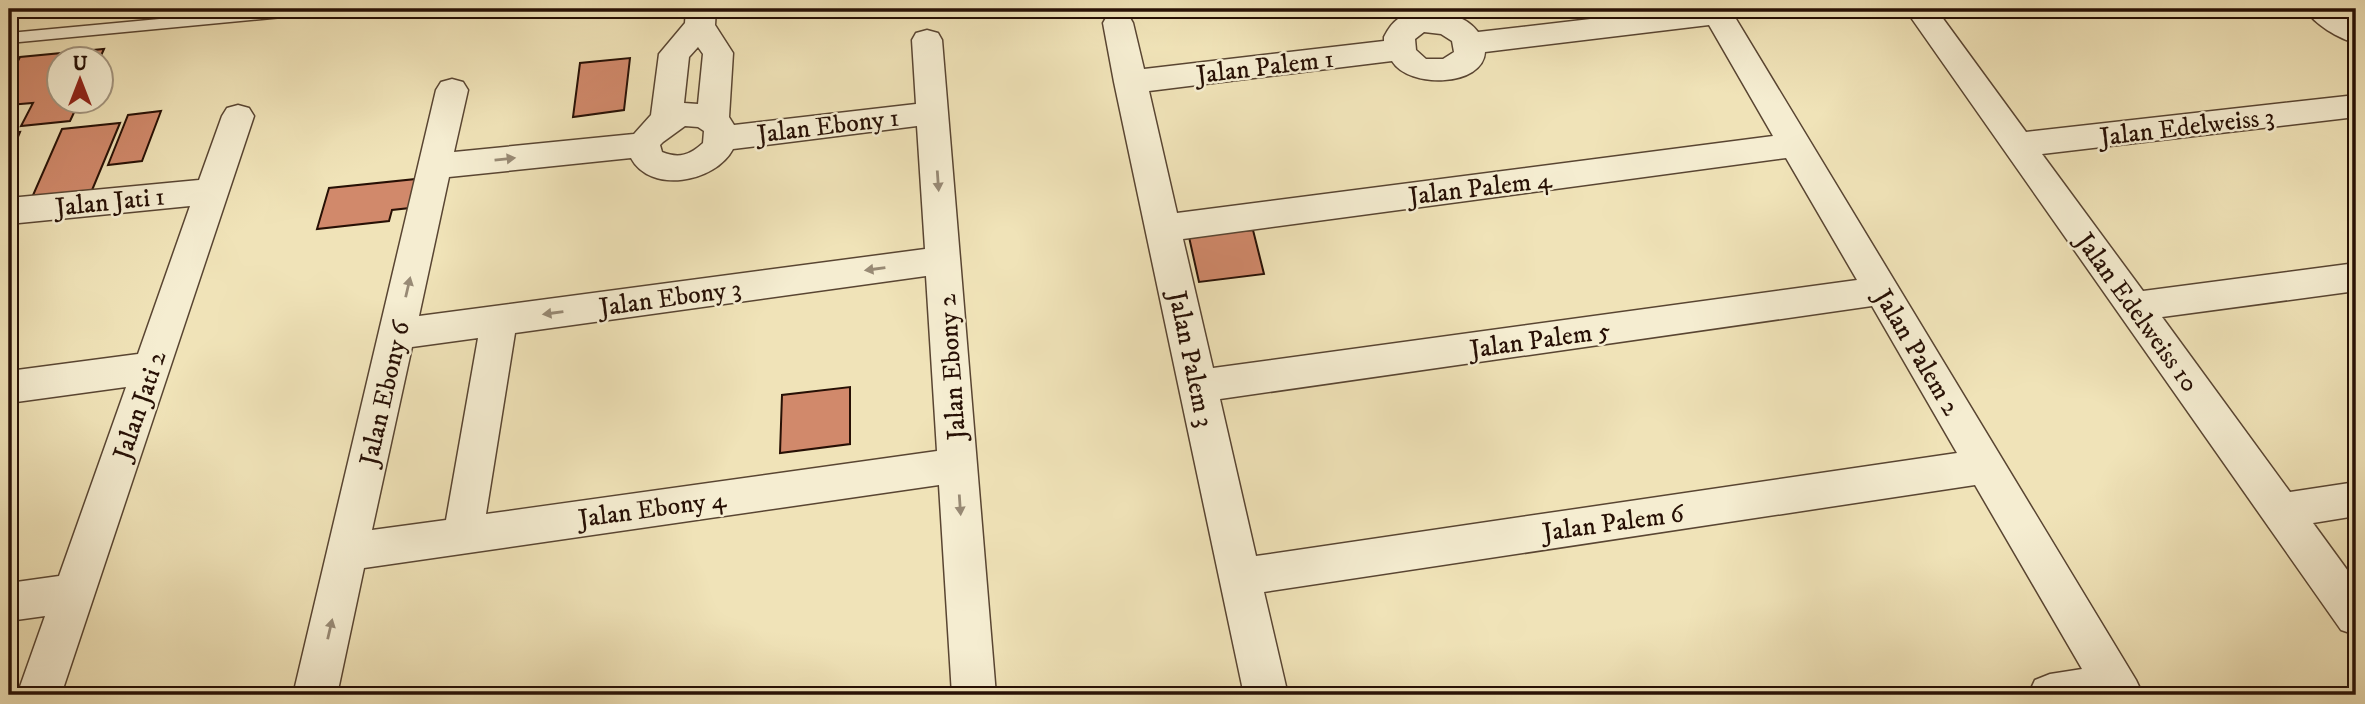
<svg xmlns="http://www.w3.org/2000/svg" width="2365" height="704" font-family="'IM FELL DW Pica',serif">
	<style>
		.building { fill: #d1896b; stroke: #271005; stroke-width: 2 }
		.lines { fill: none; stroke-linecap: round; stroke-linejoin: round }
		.lane-casing { stroke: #594532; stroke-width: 3 }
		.street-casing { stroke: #594532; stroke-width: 3 }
		.lane { fill: #f5edd1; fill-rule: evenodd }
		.street { fill: #f5edd1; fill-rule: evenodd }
		.oneway { fill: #988a75 }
		.labels { text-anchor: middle; stroke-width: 5; stroke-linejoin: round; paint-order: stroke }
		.street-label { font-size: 26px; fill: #271005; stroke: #f5edd1 }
	</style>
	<rect width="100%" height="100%" fill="#f0e3b8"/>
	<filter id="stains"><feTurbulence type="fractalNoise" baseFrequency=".00286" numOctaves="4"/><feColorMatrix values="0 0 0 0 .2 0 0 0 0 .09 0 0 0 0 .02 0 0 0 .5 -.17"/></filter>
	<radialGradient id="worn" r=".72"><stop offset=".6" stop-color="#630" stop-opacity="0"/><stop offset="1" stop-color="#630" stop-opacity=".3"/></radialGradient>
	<!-- building -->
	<path class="building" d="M 104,49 L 99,60 L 60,60 L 60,102 L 79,102 L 70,121 L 21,126 L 33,103 L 9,105 L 9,78 L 20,57 Z
		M 630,58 L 624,110 L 573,117 L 580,63 Z
		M 161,111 L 142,161 L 108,165 L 128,115 Z
		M 120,123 L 90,195 L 30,202 L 62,129 Z
		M 20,132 L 9,158 L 9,133 Z
		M 426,178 L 419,207 L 392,210 L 389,221 L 317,229 L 329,188 Z
		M 1239,221 L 1242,231 L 1253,230 L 1264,274 L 1199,282 L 1189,237 Z
		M 850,387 L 850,444 L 780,453 L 782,395 Z"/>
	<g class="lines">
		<!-- lane casing -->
		<g class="lane-casing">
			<path id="lane" d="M 266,9 L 321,9 L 314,14 L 9,43 L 9,33 Z"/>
		</g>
		<!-- street casing -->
		<g class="street-casing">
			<path id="street" d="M 686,9 L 716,9 L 715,25 L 733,53 L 729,117 L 734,125 L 916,104 L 912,40 L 916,33 L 927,30 L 938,33 L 942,40 L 996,695 L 952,695 L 939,485 L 364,568 L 337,695 L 293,695 L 436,90 L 441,82 L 452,79 L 463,82 L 468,90 L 454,152 L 634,134 L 651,115 L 659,54 L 685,23 ZM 698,47 L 703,54 L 698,104 L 684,103 L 689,57 ZM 685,126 L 698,127 L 704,131 L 703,143 C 690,155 679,159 662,152 L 660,145 L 663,142 ZM 917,126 L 925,249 L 419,316 L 449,177 L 631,158 C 650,194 715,183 733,149 ZM 926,276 L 937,451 L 486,514 L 515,333 ZM 478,338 L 446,520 L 372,530 L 412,347 Z
				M 1676,9 L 1730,9 L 2136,680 L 2143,695 L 2028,695 L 2035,680 L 2050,674 L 2082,669 L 1975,485 L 1264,592 L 1288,695 L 1244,695 L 1114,82 L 1103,23 L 1107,16 L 1118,13 L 1129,16 L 1133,23 L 1144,69 L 1384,41 L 1384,37 C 1387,31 1392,23 1398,19 C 1421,6 1462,10 1478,32 ZM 1709,25 L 1773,136 L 1177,213 L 1149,91 L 1392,61 C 1409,89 1483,87 1485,52 ZM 1424,32 L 1441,34 L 1452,41 L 1454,52 L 1443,59 L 1426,59 L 1416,50 L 1415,39 ZM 1786,158 L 1857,280 L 1213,368 L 1183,239 ZM 1872,306 L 1957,453 L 1256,556 L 1220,399 Z
				M 1905,9 L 1936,9 L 2026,132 L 2356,95 L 2356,117 L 2042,154 L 2143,291 L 2356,263 L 2356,291 L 2162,317 L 2290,492 L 2356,482 L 2356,516 L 2313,523 L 2356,582 L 2356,635 L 2341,630 Z
				M 2305,9 L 2341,9 L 2356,19 L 2356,43 C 2339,39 2314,24 2305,9 Z
				M 238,105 L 249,108 L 254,116 L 61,695 L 17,695 L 45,616 L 9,621 L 9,583 L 59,576 L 126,387 L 9,403 L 9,371 L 138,354 L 190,206 L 9,224 L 9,198 L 199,180 L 222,116 L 227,108 Z"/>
		</g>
		<!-- lane -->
		<use href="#lane" class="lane"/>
		<!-- street -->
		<use href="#street" class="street"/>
	</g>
	<!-- one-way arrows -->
	<defs><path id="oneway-solid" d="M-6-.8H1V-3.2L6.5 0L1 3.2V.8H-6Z" transform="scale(1.75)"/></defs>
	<g class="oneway">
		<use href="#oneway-solid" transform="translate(505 159) rotate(-6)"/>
		<use href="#oneway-solid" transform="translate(938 181) rotate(86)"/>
		<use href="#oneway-solid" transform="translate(875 269) rotate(172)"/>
		<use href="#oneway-solid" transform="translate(408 287) rotate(-77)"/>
		<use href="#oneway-solid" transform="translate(553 313) rotate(172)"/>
		<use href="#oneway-solid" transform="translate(960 505) rotate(86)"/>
		<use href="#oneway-solid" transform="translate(330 629) rotate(-77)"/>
	</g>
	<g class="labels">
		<!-- street labels -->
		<g class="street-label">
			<text transform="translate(1265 66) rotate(-7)" y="9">Jalan Palem 1</text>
			<text transform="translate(828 125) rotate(-7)" y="9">Jalan Ebony 1</text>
			<text transform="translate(2187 126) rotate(-7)" y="9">Jalan Edelweiss 3</text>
			<text transform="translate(1480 187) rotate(-7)" y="9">Jalan Palem 4</text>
			<text transform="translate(110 201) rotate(-6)" y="9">Jalan Jati 1</text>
			<text transform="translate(670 297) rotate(-8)" y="9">Jalan Ebony 3</text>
			<text transform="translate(2138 312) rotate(54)" y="9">Jalan Edelweiss 10</text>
			<text transform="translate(1540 339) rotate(-8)" y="9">Jalan Palem 5</text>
			<text transform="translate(1918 352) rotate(59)" y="9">Jalan Palem 2</text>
			<text transform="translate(1192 359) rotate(78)" y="9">Jalan Palem 3</text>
			<text transform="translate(951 367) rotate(-94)" y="9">Jalan Ebony 2</text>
			<text transform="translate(384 393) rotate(-77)" y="9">Jalan Ebony 6</text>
			<text transform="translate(139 405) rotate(-71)" y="9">Jalan Jati 2</text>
			<text transform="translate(652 508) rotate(-8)" y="9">Jalan Ebony 4</text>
			<text transform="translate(1613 522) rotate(-8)" y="9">Jalan Palem 6</text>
		</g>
	</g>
	<!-- margin -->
	<rect width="2365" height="704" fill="none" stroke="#f0e3b8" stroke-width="35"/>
	<rect x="10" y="10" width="2344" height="683" fill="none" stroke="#271005" stroke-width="3.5"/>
	<rect x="18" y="18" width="2330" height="669" fill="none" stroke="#271005" stroke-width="2"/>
	<!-- north arrow -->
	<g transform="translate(80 80)"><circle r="33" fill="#f5edd1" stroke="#a3957f" stroke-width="2"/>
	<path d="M0-5L12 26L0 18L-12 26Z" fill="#8f2418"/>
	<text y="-10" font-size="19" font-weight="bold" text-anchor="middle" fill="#271005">U</text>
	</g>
	<rect width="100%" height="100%" filter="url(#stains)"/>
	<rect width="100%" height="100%" fill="url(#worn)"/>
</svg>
